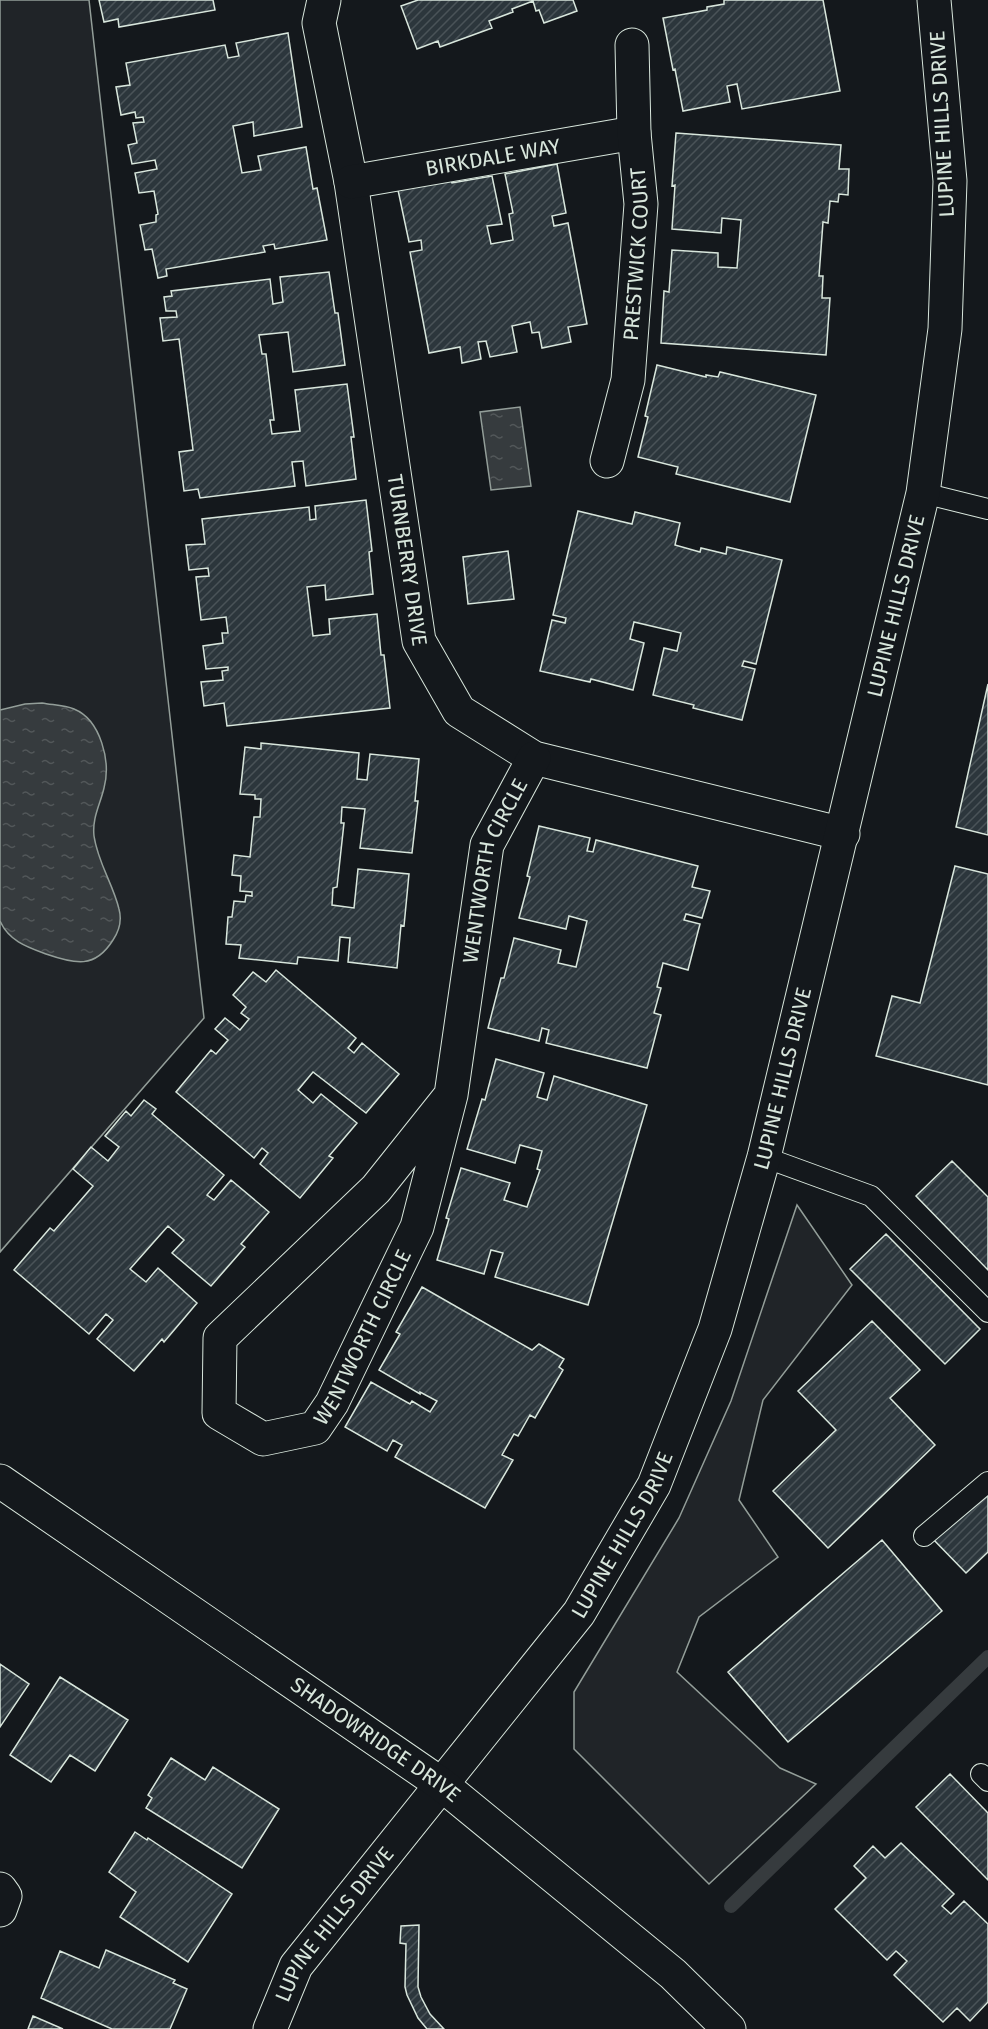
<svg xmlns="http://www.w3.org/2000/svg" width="988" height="2029" font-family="'Fira Sans',sans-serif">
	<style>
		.grass { fill: #202428; stroke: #939e99; stroke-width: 1.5 }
		.water { fill: url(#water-ripples); stroke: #939e99; stroke-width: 1.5 }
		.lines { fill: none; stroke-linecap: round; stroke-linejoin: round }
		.stream { stroke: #363b3e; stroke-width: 14 }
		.building { fill: url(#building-hatch); stroke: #d8e6dc; stroke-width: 1.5 }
		.service-casing { stroke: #d8e6dc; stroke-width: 22 }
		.minor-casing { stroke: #d8e6dc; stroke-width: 35 }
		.tertiary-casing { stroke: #d8e6dc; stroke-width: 35 }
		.secondary-casing { stroke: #d8e6dc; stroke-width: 35 }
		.service { stroke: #14181c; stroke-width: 20 }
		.minor { stroke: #14181c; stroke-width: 33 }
		.tertiary { stroke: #14181c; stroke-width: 33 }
		.secondary { stroke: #14181c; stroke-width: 33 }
		.labels { text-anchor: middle; stroke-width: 4.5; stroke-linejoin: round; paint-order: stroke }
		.street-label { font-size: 21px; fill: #d8e6dc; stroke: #14181c }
	</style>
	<defs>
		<pattern id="water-ripples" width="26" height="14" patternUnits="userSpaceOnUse" patternTransform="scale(1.5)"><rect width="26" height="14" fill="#363b3e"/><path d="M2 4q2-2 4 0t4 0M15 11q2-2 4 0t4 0" fill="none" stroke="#525759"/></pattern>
		<pattern id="building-hatch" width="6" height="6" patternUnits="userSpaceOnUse" patternTransform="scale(1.5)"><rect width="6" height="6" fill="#2c363c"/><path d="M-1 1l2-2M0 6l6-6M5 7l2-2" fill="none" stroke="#4a5358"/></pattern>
	</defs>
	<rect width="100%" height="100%" fill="#14181c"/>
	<!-- grass -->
	<path class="grass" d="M 0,0 L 89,0 L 204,1018 L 0,1252 Z
		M 797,1205 L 852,1285 L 763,1400 L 739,1500 L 778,1557 L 699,1617 L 677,1672 L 780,1768 L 816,1784 L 709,1884 L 574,1749 L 574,1692 L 679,1518 L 731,1401 Z"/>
	<!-- water -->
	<path class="water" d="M 520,407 L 531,486 L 491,490 L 480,412 Z
		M 42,703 C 52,705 64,705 74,709 C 101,720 111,762 104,788 C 100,805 92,818 94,836 C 98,863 113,884 119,909 C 122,920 119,931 113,940 C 95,969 75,964 46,954 C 27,947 9,941 0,921 L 0,710 L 25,704 Z"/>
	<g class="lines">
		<!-- stream -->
		<path class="stream" d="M 731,1906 L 988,1657"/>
	</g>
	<!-- building -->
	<path class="building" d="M 99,0 L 213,0 L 215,10 L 119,27 L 118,19 L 104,22 Z
		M 418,0 L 573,0 L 577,11 L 544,23 L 539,10 L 536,11 L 533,1 L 512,9 L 513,12 L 489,21 L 492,28 L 440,47 L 438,41 L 417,49 L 401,6 Z
		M 724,0 L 823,0 L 840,91 L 742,109 L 737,84 L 727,86 L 730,102 L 683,111 L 675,69 L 673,70 L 663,18 L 707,10 L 707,7 L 724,4 Z
		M 288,33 L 302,127 L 254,136 L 253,122 L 233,126 L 242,173 L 261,170 L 258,156 L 306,147 L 313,189 L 317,188 L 327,240 L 275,249 L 274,244 L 263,246 L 265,252 L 166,269 L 167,276 L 158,278 L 152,249 L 145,250 L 140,225 L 156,222 L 156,215 L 158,214 L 154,191 L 139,193 L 135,173 L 157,169 L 155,160 L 132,164 L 128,145 L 137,143 L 133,123 L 144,122 L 143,117 L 136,118 L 135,112 L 121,115 L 116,87 L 130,85 L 126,63 L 225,45 L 228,58 L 239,56 L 236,43 Z
		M 676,133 L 841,145 L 839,169 L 849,169 L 848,195 L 839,194 L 838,202 L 830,201 L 828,223 L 823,222 L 819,276 L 823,276 L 822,298 L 830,298 L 826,355 L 661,343 L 664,291 L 669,292 L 672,250 L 718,253 L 718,267 L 737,268 L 741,220 L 722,218 L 721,233 L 672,229 L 675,185 L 672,186 Z
		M 557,164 L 566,213 L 552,216 L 554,226 L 568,223 L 587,324 L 568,327 L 571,342 L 542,348 L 539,332 L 532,333 L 530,322 L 512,326 L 517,352 L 490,357 L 486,341 L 478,342 L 481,359 L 462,363 L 460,347 L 429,353 L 410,252 L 422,250 L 421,240 L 409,242 L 398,190 L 451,180 L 452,183 L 492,176 L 502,224 L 487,226 L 491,244 L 513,240 L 509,214 L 513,213 L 505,174 Z
		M 329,272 L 335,313 L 338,313 L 345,365 L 293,372 L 288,332 L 259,335 L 262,354 L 266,354 L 274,420 L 270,420 L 272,434 L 300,431 L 295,390 L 347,384 L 354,437 L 351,437 L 356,479 L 306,486 L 303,461 L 292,462 L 295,486 L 200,498 L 198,489 L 184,491 L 179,452 L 193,450 L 179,339 L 163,341 L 160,318 L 177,317 L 176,311 L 166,311 L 164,297 L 172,296 L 171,291 L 270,279 L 273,304 L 283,302 L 280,277 Z
		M 657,365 L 706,377 L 706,375 L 718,377 L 720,372 L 816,395 L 790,502 L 676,474 L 678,467 L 638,457 L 648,417 L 645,416 Z
		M 366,500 L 372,551 L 369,552 L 373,594 L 326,600 L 325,585 L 307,587 L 313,636 L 330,634 L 329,619 L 377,614 L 381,655 L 384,655 L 390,708 L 227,726 L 224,703 L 204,706 L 201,682 L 223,680 L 222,671 L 228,670 L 228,667 L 206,669 L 203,646 L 223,643 L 222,633 L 228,633 L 226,617 L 201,620 L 196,577 L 209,576 L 208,568 L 189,570 L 186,545 L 205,544 L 202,519 L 309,507 L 310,520 L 316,519 L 315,506 Z
		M 578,511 L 632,524 L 635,512 L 680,523 L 675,545 L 700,552 L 701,548 L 726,554 L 727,547 L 782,560 L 756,664 L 744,661 L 742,666 L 755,669 L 742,720 L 693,708 L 694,705 L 653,695 L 664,648 L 677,651 L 681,633 L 634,622 L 630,639 L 644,643 L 633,690 L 591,679 L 590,682 L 540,671 L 552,620 L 565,623 L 566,618 L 553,615 Z
		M 508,551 L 514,599 L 468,604 L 463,557 Z
		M 988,684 L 988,835 L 956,827 Z
		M 261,743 L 359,753 L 357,779 L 367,780 L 370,754 L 419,759 L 415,801 L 418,801 L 412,853 L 360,848 L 365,809 L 342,807 L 341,823 L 344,823 L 337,887 L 333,888 L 332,905 L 354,908 L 358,869 L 409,874 L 404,926 L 401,925 L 397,968 L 348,962 L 350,938 L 340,937 L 338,961 L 298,957 L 297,964 L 239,958 L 241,945 L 226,944 L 228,917 L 232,917 L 234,901 L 245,902 L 246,895 L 252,896 L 252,892 L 240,891 L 241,876 L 232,875 L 234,855 L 250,857 L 254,817 L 260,817 L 261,799 L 255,799 L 255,795 L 240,794 L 245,747 L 261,749 Z
		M 539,826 L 590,838 L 587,851 L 593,852 L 596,840 L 698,866 L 692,887 L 710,891 L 702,918 L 686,914 L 684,920 L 700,924 L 688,970 L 663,963 L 657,987 L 661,988 L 654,1013 L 661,1015 L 647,1068 L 546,1043 L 549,1030 L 542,1028 L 539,1041 L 488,1028 L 501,978 L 504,978 L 514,938 L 561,950 L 558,963 L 576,967 L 587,921 L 569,916 L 566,929 L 519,918 L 530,877 L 527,876 Z
		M 955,866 L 988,874 L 988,1085 L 876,1056 L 892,996 L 920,1003 Z
		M 276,970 L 356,1038 L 348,1048 L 354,1053 L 362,1043 L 399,1074 L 366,1113 L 313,1072 L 298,1090 L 313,1103 L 321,1094 L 357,1123 L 329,1156 L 333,1158 L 300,1198 L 260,1164 L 268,1153 L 262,1148 L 254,1158 L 176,1092 L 211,1050 L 216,1054 L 228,1040 L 215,1029 L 225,1018 L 240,1030 L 249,1019 L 241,1013 L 246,1007 L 233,995 L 253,972 L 266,982 Z
		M 496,1059 L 544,1073 L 537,1097 L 547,1100 L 554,1076 L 647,1105 L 588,1305 L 495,1277 L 503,1253 L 491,1250 L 484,1274 L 437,1260 L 449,1219 L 446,1218 L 461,1168 L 510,1183 L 504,1200 L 527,1207 L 540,1170 L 537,1169 L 542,1151 L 520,1145 L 515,1163 L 467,1149 L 482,1099 L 485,1100 Z
		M 144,1100 L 156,1109 L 152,1114 L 224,1175 L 207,1195 L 214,1200 L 231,1180 L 269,1212 L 241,1244 L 245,1247 L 211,1286 L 172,1253 L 184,1240 L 168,1226 L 130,1269 L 146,1282 L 158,1268 L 197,1303 L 164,1342 L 162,1339 L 134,1371 L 97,1339 L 113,1320 L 106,1314 L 89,1334 L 14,1270 L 50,1228 L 54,1231 L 93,1186 L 73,1169 L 91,1147 L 108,1161 L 119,1147 L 105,1136 L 126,1111 L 131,1116 Z
		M 952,1161 L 988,1197 L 988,1270 L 916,1196 Z
		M 886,1234 L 980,1329 L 945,1364 L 850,1269 Z
		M 422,1287 L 532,1350 L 539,1344 L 564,1359 L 559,1367 L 563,1370 L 535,1418 L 530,1415 L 518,1436 L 514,1434 L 502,1455 L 513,1460 L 485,1508 L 395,1457 L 402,1445 L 393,1440 L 387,1451 L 345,1427 L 371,1382 L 410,1404 L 412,1401 L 430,1412 L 437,1401 L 420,1392 L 420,1394 L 379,1370 L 400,1334 L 396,1332 Z
		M 872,1321 L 920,1370 L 890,1398 L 935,1445 L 828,1548 L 773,1491 L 836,1430 L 798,1391 Z
		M 988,1481 L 988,1552 L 966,1573 L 931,1537 Z
		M 882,1540 L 942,1611 L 788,1742 L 728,1672 Z
		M 0,1664 L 29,1684 L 0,1727 Z
		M 60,1677 L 128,1720 L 95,1771 L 70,1755 L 51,1782 L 10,1755 Z
		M 171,1758 L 205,1780 L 213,1767 L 279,1809 L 242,1868 L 146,1808 L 152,1798 L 148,1795 Z
		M 950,1774 L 988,1813 L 988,1880 L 916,1807 Z
		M 135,1832 L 147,1840 L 148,1838 L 232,1894 L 188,1962 L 120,1917 L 136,1892 L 109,1872 Z
		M 901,1843 L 954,1894 L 942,1906 L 951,1914 L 964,1901 L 988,1924 L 988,2002 L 970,2021 L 957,2008 L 943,2022 L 894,1975 L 907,1961 L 896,1951 L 887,1960 L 835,1909 L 866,1878 L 854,1866 L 873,1846 L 885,1858 Z
		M 419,1925 L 418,1987 L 421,1997 L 430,2014 L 444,2029 L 427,2029 L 418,2018 L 407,1995 L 405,1987 L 406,1944 L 400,1943 L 401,1926 Z
		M 106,1950 L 175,1980 L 173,1983 L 187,1989 L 170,2029 L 112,2029 L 41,1998 L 60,1951 L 99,1968 Z
		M 33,2016 L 63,2029 L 28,2029 Z"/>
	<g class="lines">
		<!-- service casing -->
		<g class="service-casing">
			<path id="service" d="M 923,493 L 988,509
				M 764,1157 L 871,1196 L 988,1312
				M 924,1536 L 988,1482
				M 981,1774 L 988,1781"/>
		</g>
		<!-- minor casing -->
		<g class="minor-casing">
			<g id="minor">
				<path id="s1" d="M 324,0 L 319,23 L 351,182 L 419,641 L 459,711 L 534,758 L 843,834"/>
				<path id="s2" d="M 351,182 L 634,133"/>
				<path id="s3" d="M 607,461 L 628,380 L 641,204 L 634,133 L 632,45"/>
				<path id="s4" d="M 451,1095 L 376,1189 L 220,1338 L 219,1413 L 263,1439 L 315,1428 L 332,1403 L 417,1227 L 451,1095 L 487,845 L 534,758"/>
				<path d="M 0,1889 L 5,1896 L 0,1910"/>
			</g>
		</g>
		<!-- tertiary casing -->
		<g class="tertiary-casing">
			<g id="tertiary">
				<path id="s5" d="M 270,2029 L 296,1966 L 579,1613 L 654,1485 L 715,1329 L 764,1157 L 923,493 L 945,329 L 950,181 L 934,0"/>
			</g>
		</g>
		<!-- secondary casing -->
		<g class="secondary-casing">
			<g id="secondary">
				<path id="s6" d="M 0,1481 L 441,1784 L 673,1974 L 729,2029"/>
			</g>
		</g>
		<!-- service -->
		<use href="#service" class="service"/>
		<!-- minor -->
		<use href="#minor" class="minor"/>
		<!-- tertiary -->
		<use href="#tertiary" class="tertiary"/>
		<!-- secondary -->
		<use href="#secondary" class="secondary"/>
	</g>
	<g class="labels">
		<!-- street labels -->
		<g class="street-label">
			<text transform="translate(942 124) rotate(-93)" y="7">LUPINE HILLS DRIVE</text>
			<text dy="7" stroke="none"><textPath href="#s2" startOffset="144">BIRKDALE WAY</textPath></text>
			<text dy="7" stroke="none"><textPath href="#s3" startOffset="210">PRESTWICK COURT</textPath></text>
			<text dy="7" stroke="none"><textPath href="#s1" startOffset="568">TURNBERRY DRIVE</textPath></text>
			<text dy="7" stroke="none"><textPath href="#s5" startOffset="1582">LUPINE HILLS DRIVE</textPath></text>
			<text dy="7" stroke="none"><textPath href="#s4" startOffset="1107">WENTWORTH CIRCLE</textPath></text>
			<text dy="7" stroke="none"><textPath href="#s5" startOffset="1096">LUPINE HILLS DRIVE</textPath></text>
			<text dy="7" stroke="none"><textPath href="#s4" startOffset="618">WENTWORTH CIRCLE</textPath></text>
			<text dy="7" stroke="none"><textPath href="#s5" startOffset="610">LUPINE HILLS DRIVE</textPath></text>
			<text dy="7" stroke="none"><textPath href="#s6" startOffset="456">SHADOWRIDGE DRIVE</textPath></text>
			<text dy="7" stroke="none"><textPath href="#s5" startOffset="124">LUPINE HILLS DRIVE</textPath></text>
		</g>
	</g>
</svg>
